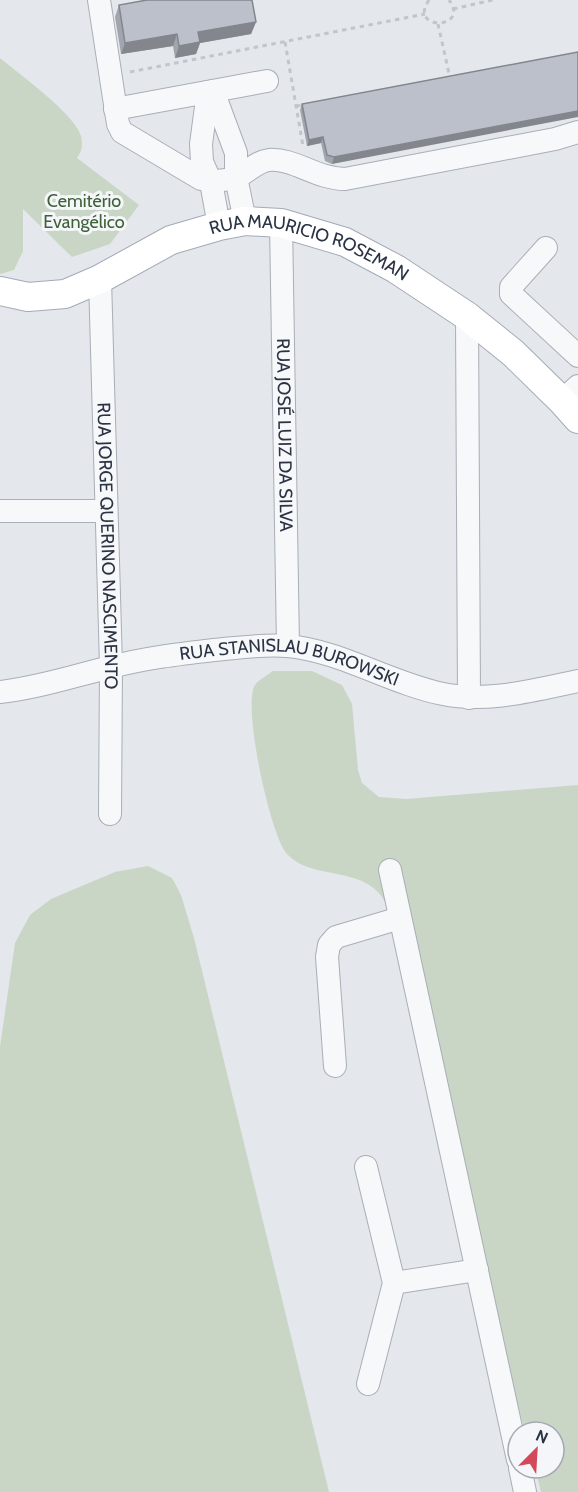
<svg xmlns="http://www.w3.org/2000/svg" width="578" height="1492" font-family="Cabin,sans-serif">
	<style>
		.green { fill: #c9d6c5 }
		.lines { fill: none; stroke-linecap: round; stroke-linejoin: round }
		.minor-casing { stroke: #a9aeb7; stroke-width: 24 }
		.major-casing { stroke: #a3abb8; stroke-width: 30 }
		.path { stroke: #c2c5cb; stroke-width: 3; stroke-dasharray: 4.5 4.5; stroke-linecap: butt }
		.minor { stroke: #f7f8fa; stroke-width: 22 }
		.major { stroke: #fff; stroke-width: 28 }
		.wall { fill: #a1a5ae }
		.shaded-wall { fill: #83868d }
		.building { fill: #bbc0ca; stroke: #83868d; stroke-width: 1.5 }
		.labels { text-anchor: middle; stroke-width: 6; stroke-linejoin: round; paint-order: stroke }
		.park-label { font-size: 18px; fill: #3f6138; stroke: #f4f6f9 }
		.street-label { font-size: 18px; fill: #2b3445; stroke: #f4f6f9 }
	</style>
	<rect width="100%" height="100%" fill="#e4e7ec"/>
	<!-- green -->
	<path class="green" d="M 0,58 C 19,74 75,114 81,136 C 83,145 82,151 77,158 L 139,205 L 110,244 L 72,257 L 23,209 L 23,251 L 14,270 L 0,274 Z
		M 273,671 L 312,671 L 342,685 L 352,704 L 358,770 L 362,783 L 379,797 L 406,799 L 578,785 L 578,1492 L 541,1492 L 535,1468 L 554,1468 L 554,1432 L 525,1432 L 388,907 C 385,903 382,896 378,892 C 354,867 310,879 287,854 C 270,835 242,705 255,685 C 258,680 268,675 273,671 Z
		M 148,866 L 172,878 L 181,895 L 194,938 L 329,1492 L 0,1492 L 0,1047 L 15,943 L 30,915 L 51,899 L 115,872 Z"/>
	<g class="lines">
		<!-- minor casing -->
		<g class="minor-casing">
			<g id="minor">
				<path d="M 99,0 L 118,124 L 122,132 L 201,179 C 212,182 226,181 237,177 C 249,171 256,162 269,160 C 294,158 317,179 345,179 L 555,139 L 578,132"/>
				<path d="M 213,91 L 236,153 L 236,177 L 245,221"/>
				<path d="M 208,92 L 201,144 L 202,162 L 211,182 L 219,226"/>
				<path d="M 115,109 L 267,81"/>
				<path id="s1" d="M 281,223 L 288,646"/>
				<path d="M 546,248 L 511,287 L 511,294 L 578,356"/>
				<path id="s2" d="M 100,279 L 111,666 L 110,814"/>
				<path d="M 467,316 L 469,698"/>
				<path d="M 562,401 L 578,386"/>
				<path d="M 0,511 L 106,511"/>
				<path id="s3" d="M 0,692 C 38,688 73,676 111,667 C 145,658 179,654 214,650 C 238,648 262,644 287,646 C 339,650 392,684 443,694 C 488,703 534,690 578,681"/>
				<path d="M 390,870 L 518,1460"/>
				<path d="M 335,1066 L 327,957 L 329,945 L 336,937 L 400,918"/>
				<path d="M 366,1167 L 394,1283 L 368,1384"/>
				<path d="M 394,1283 L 477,1270"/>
				<path d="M 520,1468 L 525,1492"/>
			</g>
		</g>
		<!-- major casing -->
		<g class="major-casing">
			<g id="major">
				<path id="s4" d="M 0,291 L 28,297 L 65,294 L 100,279 L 171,240 L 219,226 L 245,221 L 281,223 L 345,242 L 396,269 L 467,316 L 513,353 L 562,401 L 578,419"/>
			</g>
		</g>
		<!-- path -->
		<path class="path" d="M 429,0 C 407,31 471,30 449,0
			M 453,9 L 493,0
			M 438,24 L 450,78
			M 285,42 L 303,146
			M 130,72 L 425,14
			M 296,106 L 304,105"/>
		<!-- minor -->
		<use href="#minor" class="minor"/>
		<!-- major -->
		<use href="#major" class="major"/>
	</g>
	<!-- wall -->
	<path class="wall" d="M 119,5 L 256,22 L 251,34 L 200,43 L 196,54 L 175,58 L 173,46 L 121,54 L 115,17 Z
		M 578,52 L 332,164 L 325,161 L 321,143 L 307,146 L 300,110 L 302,104 Z"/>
	<!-- shaded-wall -->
	<path class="shaded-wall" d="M 256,22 L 251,34 L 200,43 L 196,54 L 175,58 L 179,46 L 198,32 Z
		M 177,34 L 173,46 L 121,54 L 125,43 Z
		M 578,111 L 578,117 L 332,164 L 334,157 Z
		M 323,137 L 321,143 L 307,146 L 309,140 Z"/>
	<!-- building -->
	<path class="building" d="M 147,0 L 252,0 L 256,22 L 198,32 L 200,42 L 179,46 L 177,34 L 125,43 L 119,5 Z
		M 578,52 L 578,111 L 334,157 L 327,155 L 323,137 L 309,140 L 302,104 Z"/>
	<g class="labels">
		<!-- park labels -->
		<g class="park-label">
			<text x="84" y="207">Cemitério<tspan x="84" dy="21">Evangélico</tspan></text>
		</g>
		<!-- street labels -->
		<g class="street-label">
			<text dy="6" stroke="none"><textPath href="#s4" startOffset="330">RUA MAURICIO ROSEMAN</textPath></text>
			<text dy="6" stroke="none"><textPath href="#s1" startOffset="212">RUA JOSÉ LUIZ DA SILVA</textPath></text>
			<text dy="6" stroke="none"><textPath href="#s2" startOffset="267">RUA JORGE QUERINO NASCIMENTO</textPath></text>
			<text dy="6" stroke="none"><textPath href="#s3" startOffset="296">RUA STANISLAU BUROWSKI</textPath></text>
		</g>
	</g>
	<!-- north arrow -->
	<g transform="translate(536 1450) rotate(24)"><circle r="28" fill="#f4f6f9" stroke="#a4a8b1" stroke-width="1.5"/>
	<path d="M0-4.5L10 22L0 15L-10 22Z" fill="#d1495b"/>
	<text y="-9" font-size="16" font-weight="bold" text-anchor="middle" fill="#2b3445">N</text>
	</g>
</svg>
